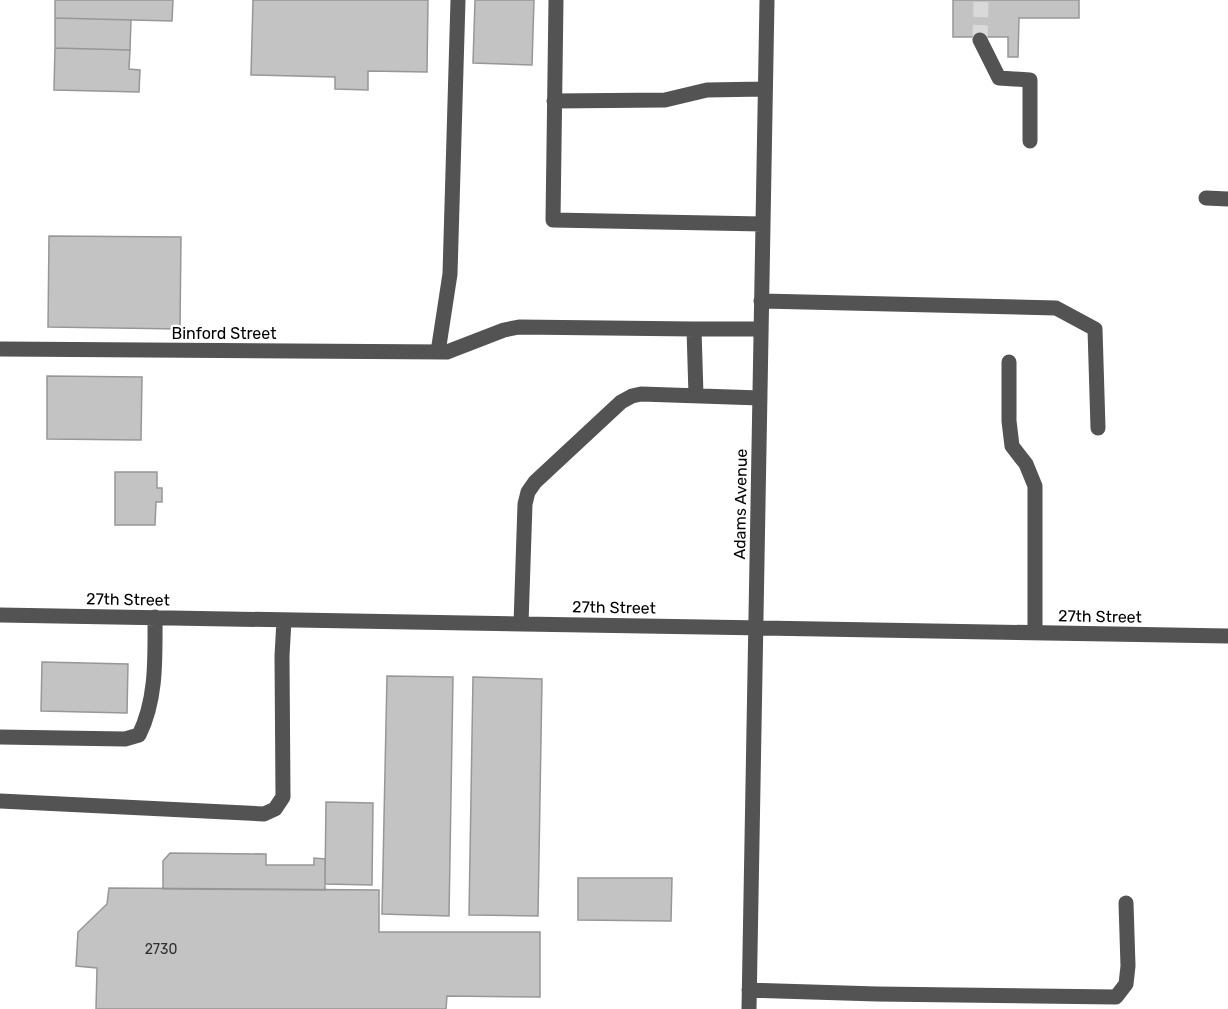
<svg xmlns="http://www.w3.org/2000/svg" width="1228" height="1009" font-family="Rubik,sans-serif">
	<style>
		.building { fill: #c3c3c3; stroke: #979797; stroke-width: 1.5 }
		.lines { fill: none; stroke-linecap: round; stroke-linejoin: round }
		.minor-tunnel { stroke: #d9d9d9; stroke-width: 15; stroke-dasharray: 15 8; stroke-linecap: butt }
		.minor { stroke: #535353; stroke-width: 15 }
		.labels { text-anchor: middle; stroke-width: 4.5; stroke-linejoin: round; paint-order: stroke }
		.number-label { font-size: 14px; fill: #313131 }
		.street-label { font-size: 16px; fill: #000; stroke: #fff }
	</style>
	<rect width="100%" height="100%" fill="#fff"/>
	<!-- building -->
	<path class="building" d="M 55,0 L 173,0 L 172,21 L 55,18 Z
		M 253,0 L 428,0 L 427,72 L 368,71 L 368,90 L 335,89 L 335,77 L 251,75 Z
		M 475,0 L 534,0 L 532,65 L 473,63 Z
		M 953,0 L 1079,0 L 1079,18 L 1019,18 L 1018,57 L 1008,57 L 1008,37 L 953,37 Z
		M 55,18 L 131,20 L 130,50 L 55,48 Z
		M 55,48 L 130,50 L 129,69 L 140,70 L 139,92 L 54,90 Z
		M 49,236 L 181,237 L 180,329 L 48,327 Z
		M 47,376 L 142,377 L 141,440 L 47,439 Z
		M 115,472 L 157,472 L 157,488 L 162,488 L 162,502 L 156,502 L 155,525 L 115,525 Z
		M 42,662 L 128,664 L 127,713 L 41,711 Z
		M 387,676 L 453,677 L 449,916 L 382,914 Z
		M 473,677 L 542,679 L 538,916 L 469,915 Z
		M 326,802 L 373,803 L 372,885 L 325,884 Z
		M 170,853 L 266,854 L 266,865 L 314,865 L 314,858 L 325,859 L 325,890 L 163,889 L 163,861 Z
		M 578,878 L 672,878 L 671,921 L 578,920 Z
		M 109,888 L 379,890 L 379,932 L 540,932 L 540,997 L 447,996 L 446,1009 L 96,1009 L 97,968 L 76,966 L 78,932 L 107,904 Z"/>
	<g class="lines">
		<!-- minor-tunnel -->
		<path class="minor-tunnel" d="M 980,40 L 981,0"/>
		<!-- minor -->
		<path class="minor" d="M 556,0 L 553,220 L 763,224
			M 980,40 L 999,78 L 1030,80 L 1030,141
			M 554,101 L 665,100 L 707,90 L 765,89
			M 1206,198 L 1228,199
			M 761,301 L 1056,308 L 1095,329 L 1098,428
			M 0,349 L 447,352 L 504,330 L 519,327 L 694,329
			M 438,352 L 450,274 L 458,0
			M 1009,362 L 1009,421 L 1012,446 L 1026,464 L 1035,486 L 1035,633
			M 696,395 L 694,329 L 761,329
			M 0,615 L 1228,636
			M 521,624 L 525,504 L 528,492 L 535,482 L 621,402 L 632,396 L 641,394 L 760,398
			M 0,737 L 125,739 L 139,735 C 157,699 155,657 155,617
			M 0,801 L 264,814 L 275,809 L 283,797 L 282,656 L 284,620
			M 749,990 L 877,994 L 1116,997 L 1126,984 L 1128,966 L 1126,903
			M 749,1009 L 767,0"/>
	</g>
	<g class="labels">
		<!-- number labels -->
		<g class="number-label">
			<text x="161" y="954">2730</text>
		</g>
		<!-- street labels -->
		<g class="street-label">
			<text x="224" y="339">Binford Street</text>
			<text transform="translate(740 504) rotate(-89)" y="6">Adams Avenue</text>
			<text transform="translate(128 599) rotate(1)" y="6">27th Street</text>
			<text transform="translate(614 607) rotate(1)" y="6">27th Street</text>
			<text transform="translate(1100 616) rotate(1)" y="6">27th Street</text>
		</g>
	</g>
</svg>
